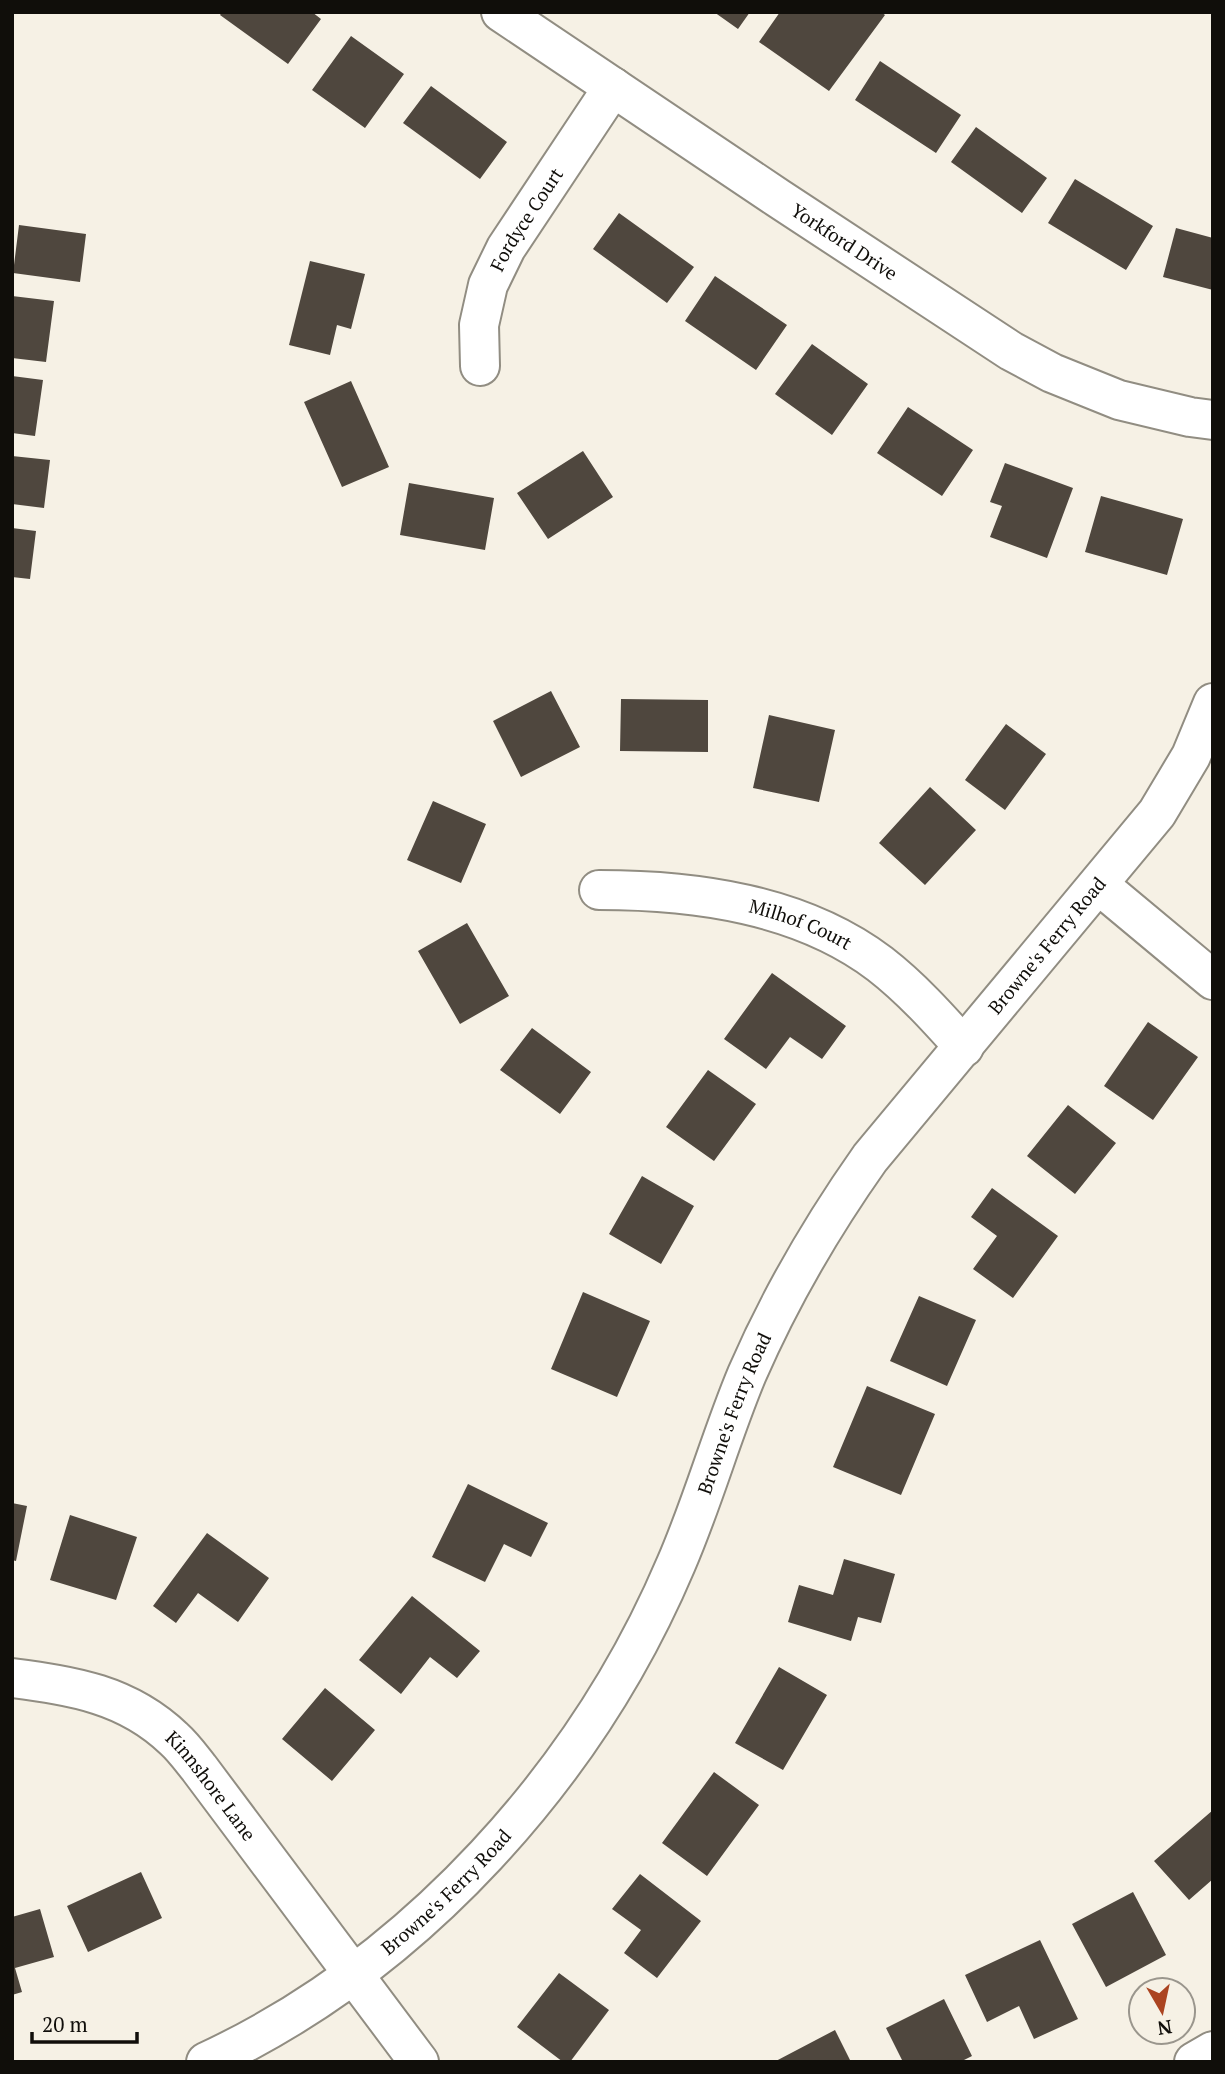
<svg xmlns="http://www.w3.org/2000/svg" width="1225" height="2074" font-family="'PT Serif',serif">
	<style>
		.building { fill: #4f473e }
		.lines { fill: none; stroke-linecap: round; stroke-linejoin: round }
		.minor-casing { stroke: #918d82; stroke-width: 42 }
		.minor { stroke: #fff; stroke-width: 38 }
		.labels { text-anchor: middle; stroke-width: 7; stroke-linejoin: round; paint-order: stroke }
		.street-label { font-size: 19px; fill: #100e0a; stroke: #f6f1e5 }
	</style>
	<rect width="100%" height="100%" fill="#f6f1e5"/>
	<!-- building -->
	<path class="building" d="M 222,12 L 312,12 L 321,19 L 288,64 L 220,15 Z
		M 714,12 L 750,12 L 738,29 Z
		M 780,12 L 881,12 L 885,15 L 829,91 L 759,42 Z
		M 351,36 L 404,74 L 365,128 L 312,90 Z
		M 880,61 L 961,115 L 936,153 L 855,100 Z
		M 431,86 L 507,142 L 480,179 L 403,123 Z
		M 976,127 L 1047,178 L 1022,213 L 951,162 Z
		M 1075,179 L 1153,226 L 1126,270 L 1048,223 Z
		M 619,213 L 694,267 L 667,303 L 593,249 Z
		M 19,225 L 86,234 L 80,282 L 13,273 Z
		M 1176,228 L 1213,238 L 1213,290 L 1163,277 Z
		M 310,261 L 365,274 L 351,329 L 337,325 L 330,355 L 289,345 Z
		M 715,276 L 787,325 L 756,370 L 685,321 Z
		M 12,296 L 54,301 L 46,362 L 12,358 Z
		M 812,344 L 868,384 L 832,435 L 775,394 Z
		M 12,376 L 43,380 L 35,436 L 12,433 Z
		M 351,381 L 389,467 L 342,487 L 304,402 Z
		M 908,407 L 973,450 L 942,496 L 877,453 Z
		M 583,451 L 613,497 L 548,539 L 517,493 Z
		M 12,456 L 50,460 L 44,508 L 12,504 Z
		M 1005,463 L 1073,488 L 1047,558 L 990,537 L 1002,506 L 990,502 Z
		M 409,483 L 494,498 L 485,550 L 400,535 Z
		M 1101,496 L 1183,519 L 1167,575 L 1085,552 Z
		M 12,528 L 36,531 L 30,579 L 12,577 Z
		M 551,691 L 580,747 L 521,777 L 493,721 Z
		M 621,699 L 708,700 L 708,752 L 620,751 Z
		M 769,715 L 835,730 L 819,802 L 753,788 Z
		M 1006,724 L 1046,754 L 1005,810 L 965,780 Z
		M 930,787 L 976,830 L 925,885 L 879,843 Z
		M 433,801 L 486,824 L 461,883 L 407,860 Z
		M 467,923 L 509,996 L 460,1024 L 418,951 Z
		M 772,973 L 846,1026 L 822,1059 L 790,1037 L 766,1069 L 724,1039 Z
		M 1148,1022 L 1198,1057 L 1153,1120 L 1104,1086 Z
		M 532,1028 L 591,1072 L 560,1114 L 500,1070 Z
		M 708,1070 L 756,1104 L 714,1161 L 666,1127 Z
		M 1068,1105 L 1116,1143 L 1075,1194 L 1027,1156 Z
		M 642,1176 L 694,1206 L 661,1264 L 609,1234 Z
		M 992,1188 L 1058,1236 L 1013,1298 L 973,1269 L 997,1236 L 971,1217 Z
		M 583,1292 L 650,1321 L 617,1397 L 551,1369 Z
		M 919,1296 L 976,1320 L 947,1386 L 890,1361 Z
		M 867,1386 L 935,1414 L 901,1495 L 833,1467 Z
		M 468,1484 L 548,1523 L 531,1557 L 504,1544 L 485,1582 L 432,1557 Z
		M 12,1503 L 27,1506 L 16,1561 L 12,1560 Z
		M 70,1515 L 137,1537 L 116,1600 L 50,1580 Z
		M 207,1533 L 269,1578 L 238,1622 L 198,1593 L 176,1623 L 153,1606 Z
		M 844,1559 L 895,1574 L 881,1623 L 858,1617 L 851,1641 L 788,1622 L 799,1585 L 833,1595 Z
		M 412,1596 L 480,1651 L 457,1678 L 430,1657 L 401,1694 L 359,1660 Z
		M 779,1667 L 827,1695 L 783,1770 L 735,1743 Z
		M 325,1688 L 375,1730 L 332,1781 L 282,1739 Z
		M 714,1772 L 759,1805 L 707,1876 L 662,1843 Z
		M 1213,1810 L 1213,1879 L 1189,1900 L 1154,1861 Z
		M 141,1872 L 162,1918 L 88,1952 L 67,1906 Z
		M 640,1874 L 701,1921 L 657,1978 L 624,1953 L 641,1930 L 612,1909 Z
		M 1133,1892 L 1166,1955 L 1106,1987 L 1072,1924 Z
		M 40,1909 L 54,1957 L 15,1968 L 22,1992 L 12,1995 L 12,1917 Z
		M 1040,1940 L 1078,2019 L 1034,2039 L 1019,2006 L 987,2022 L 965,1975 Z
		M 559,1973 L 609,2010 L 570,2062 L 563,2062 L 517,2027 Z
		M 944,1999 L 972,2056 L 960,2062 L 903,2062 L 886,2028 Z
		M 835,2030 L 851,2062 L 774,2062 Z"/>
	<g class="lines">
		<!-- minor casing -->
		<g class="minor-casing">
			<g id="minor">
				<path id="s1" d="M 501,12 L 778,198 L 1011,351 L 1052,373 L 1119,400 L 1190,417 L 1213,420"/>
				<path id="s2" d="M 480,366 L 479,325 L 488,285 L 506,248 L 613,87"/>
				<path d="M 1099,885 L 1213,980"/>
				<path id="s3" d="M 599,890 C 695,890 801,904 880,964 C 911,988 938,1018 964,1047"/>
				<path id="s4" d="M 12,1678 C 73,1686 127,1694 174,1739 C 183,1747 191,1758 199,1768 L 419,2062"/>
				<path id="s5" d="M 206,2062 C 415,1965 587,1774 676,1564 C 703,1502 721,1436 747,1374 C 780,1298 822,1226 870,1158 L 1157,813 L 1191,756 L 1213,703"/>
				<path d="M 1194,2062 L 1213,2051"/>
			</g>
		</g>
		<!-- minor -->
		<use href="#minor" class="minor"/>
	</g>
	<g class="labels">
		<!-- street labels -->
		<g class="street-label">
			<text dy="7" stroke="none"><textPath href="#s2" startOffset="158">Fordyce Court</textPath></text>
			<text dy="7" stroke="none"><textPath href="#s1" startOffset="413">Yorkford Drive</textPath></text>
			<text dy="7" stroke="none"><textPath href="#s3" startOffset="206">Milhof Court</textPath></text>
			<text dy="7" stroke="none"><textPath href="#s5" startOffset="1428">Browne's Ferry Road</textPath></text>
			<text dy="7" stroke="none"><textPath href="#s5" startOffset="861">Browne's Ferry Road</textPath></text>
			<text dy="7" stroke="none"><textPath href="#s4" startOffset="236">Kinnshore Lane</textPath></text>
			<text dy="7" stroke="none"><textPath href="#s5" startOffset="296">Browne's Ferry Road</textPath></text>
		</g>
	</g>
	<!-- border -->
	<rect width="1225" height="2074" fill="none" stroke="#100e0a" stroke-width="28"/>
	<!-- north arrow -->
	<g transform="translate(1162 2011) rotate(171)"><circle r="33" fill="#f6f1e5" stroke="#9a968d" stroke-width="2"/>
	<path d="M0-5L12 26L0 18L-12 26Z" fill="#ab4421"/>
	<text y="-10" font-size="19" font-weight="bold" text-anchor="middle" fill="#100e0a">N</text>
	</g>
	<!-- scale -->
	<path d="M32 2032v10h105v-10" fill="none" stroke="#100e0a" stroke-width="3.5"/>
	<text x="42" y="2032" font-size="21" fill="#100e0a" stroke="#f6f1e5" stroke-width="5" paint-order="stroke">20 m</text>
</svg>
